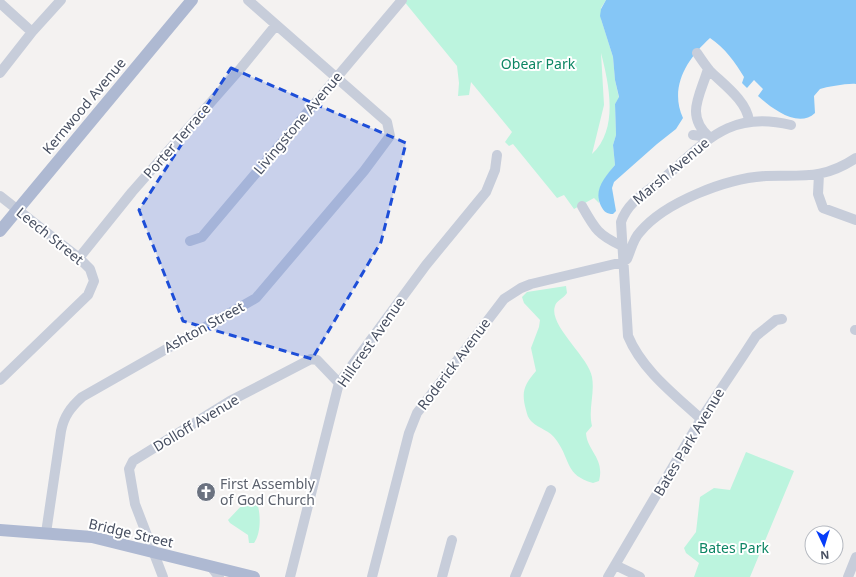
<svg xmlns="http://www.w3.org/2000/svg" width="856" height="577" font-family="'Noto Sans',sans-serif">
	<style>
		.green { fill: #bcf4de; fill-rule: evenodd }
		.water { fill: #85c6f6 }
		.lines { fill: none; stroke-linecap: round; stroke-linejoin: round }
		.minor { stroke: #c7cdda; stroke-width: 10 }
		.major { stroke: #aeb9d2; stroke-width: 12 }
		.marked { fill: #1d4ed8; fill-opacity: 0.2; stroke: #1d4ed8; stroke-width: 3; stroke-dasharray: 8 5; stroke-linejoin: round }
		.labels { text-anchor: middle; stroke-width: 4; stroke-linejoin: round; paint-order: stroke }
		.park-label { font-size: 14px; fill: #0d8664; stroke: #fff }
		.street-label { font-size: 14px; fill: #474f61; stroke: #fff }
		.worship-label { font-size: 14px; fill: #5b616d; stroke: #fff; text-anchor: start }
	</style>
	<rect width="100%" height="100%" fill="#f4f2f1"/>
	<!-- green -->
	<path class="green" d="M 403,0 L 606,0 L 601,8 L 601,19 L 613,57 L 615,80 L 619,98 L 615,104 L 616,135 L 613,145 L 615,165 C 606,176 597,188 599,203 L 594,198 L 574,209 L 564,195 L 557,198 L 513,144 L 509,146 L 505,142 L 512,132 L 471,82 L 469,95 L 458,96 L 459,83 L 457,66 ZM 601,53 C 609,84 619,129 592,154 L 604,105 Z
		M 566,286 L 567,293 C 564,298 556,301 555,306 C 548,325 589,357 592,377 C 595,394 588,409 592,426 L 586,433 C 587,451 605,458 599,481 L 593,483 C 565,475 571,461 557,441 C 549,429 540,430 531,421 C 528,418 527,414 526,410 C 521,392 524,385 536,371 L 531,348 L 539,327 L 540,320 L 524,303 L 522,297 L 527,292 Z
		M 746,452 L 794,471 L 750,577 L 694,577 L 699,563 L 686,553 L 684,548 L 696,532 L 700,497 L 714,488 L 730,490 Z
		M 245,502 L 257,503 C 261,514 261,534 254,543 L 249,543 L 248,535 L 230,523 L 228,520 Z"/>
	<!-- water -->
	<path class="water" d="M 606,0 L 856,0 L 856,84 C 848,83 827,87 820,89 L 814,96 L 815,113 C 798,129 771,108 758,96 L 763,89 L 754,80 L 747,88 L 742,83 L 744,77 C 735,62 725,48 710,38 C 687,59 669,87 683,118 L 676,129 L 657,144 L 614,182 L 612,188 L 616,211 L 613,214 C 607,214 604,212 601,206 C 593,190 605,177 615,165 L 613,145 L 616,135 L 615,104 L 619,97 L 615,80 L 613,57 L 600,16 L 601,9 Z"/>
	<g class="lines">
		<!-- minor -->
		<path class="minor" d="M 0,3 L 32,32
			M 697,53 C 701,59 705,65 710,71 C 723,84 747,101 749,121
			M 708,69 C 700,96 685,115 709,137
			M 0,73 L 32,32 L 61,0
			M 693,135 L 709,137
			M 819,174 L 818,194 L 823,208 L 856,220
			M 0,196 L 79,258 L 90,269 L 94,281 L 88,295 L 0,380
			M 582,206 C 595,229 598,235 622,246
			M 190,241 L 202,237 L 402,0
			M 79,258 L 132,192 L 241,68 L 276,25
			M 855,330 L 856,330
			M 701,419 C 675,395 642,370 628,336 L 621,222 C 628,201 647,192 663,179 C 706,142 728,110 791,125
			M 46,533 L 61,431 C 64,416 71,407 82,397 L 256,298 L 364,171 L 390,136 L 387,122 L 248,0
			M 615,565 L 640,577
			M 212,568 L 219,577
			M 163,577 L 135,504 L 129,469 L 133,461 L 230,401 L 311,359 L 317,360 L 339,383
			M 290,577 L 339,383 L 426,265 L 486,192 L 495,170 L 497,155
			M 372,577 L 409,433 L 417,413 L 504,299 L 521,288 L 531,284 L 623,262 L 627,259 C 631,250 633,239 640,232 C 665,202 727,178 766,176 C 802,175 823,180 856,158
			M 442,577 L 452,540
			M 515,577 L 551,490
			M 608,577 L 701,419 L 743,356 L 756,336 L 776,320 L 782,319
			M 848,577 L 856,557"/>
		<!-- major -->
		<path class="major" d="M 0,231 L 192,0
			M 0,530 L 92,537 L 254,577"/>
	</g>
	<!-- marked area -->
	<path class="marked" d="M 231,68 L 406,143 L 381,242 L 312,359 L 183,321 L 139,210 Z"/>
	<!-- icons -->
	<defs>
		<g id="church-disc" transform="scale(1)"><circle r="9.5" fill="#6b7280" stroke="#fff"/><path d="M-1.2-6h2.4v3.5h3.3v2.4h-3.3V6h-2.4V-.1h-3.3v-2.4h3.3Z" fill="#fff"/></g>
	</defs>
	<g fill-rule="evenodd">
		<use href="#church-disc" x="206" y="492"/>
	</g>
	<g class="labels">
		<!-- park labels -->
		<g class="park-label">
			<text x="538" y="69">Obear Park</text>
			<text x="734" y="553">Bates Park</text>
		</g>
		<!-- street labels -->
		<g class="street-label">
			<text transform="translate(84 106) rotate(-50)" y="5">Kernwood Avenue</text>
			<text transform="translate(298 123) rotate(-50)" y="5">Livingstone Avenue</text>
			<text transform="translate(177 141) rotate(-49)" y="5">Porter Terrace</text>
			<text transform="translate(671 171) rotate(-40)" y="5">Marsh Avenue</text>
			<text transform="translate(50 236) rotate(39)" y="5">Leech Street</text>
			<text transform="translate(204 327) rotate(-29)" y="5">Ashton Street</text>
			<text transform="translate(371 342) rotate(-55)" y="5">Hillcrest Avenue</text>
			<text transform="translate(454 364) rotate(-53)" y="5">Roderick Avenue</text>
			<text transform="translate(196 423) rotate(-31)" y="5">Dolloff Avenue</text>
			<text transform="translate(689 442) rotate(-59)" y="5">Bates Park Avenue</text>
			<text transform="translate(131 533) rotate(13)" y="5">Bridge Street</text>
		</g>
		<!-- worship labels -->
		<g class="worship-label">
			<text x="220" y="489">First Assembly<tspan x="220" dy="16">of God Church</tspan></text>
		</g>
	</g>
	<!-- north arrow -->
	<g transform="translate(824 545) rotate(176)"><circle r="19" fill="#ffffff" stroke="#b5b9c0"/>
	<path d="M0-3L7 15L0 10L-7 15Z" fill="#063cf9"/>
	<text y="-6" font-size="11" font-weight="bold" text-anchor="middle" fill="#474f61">N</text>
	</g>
</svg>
